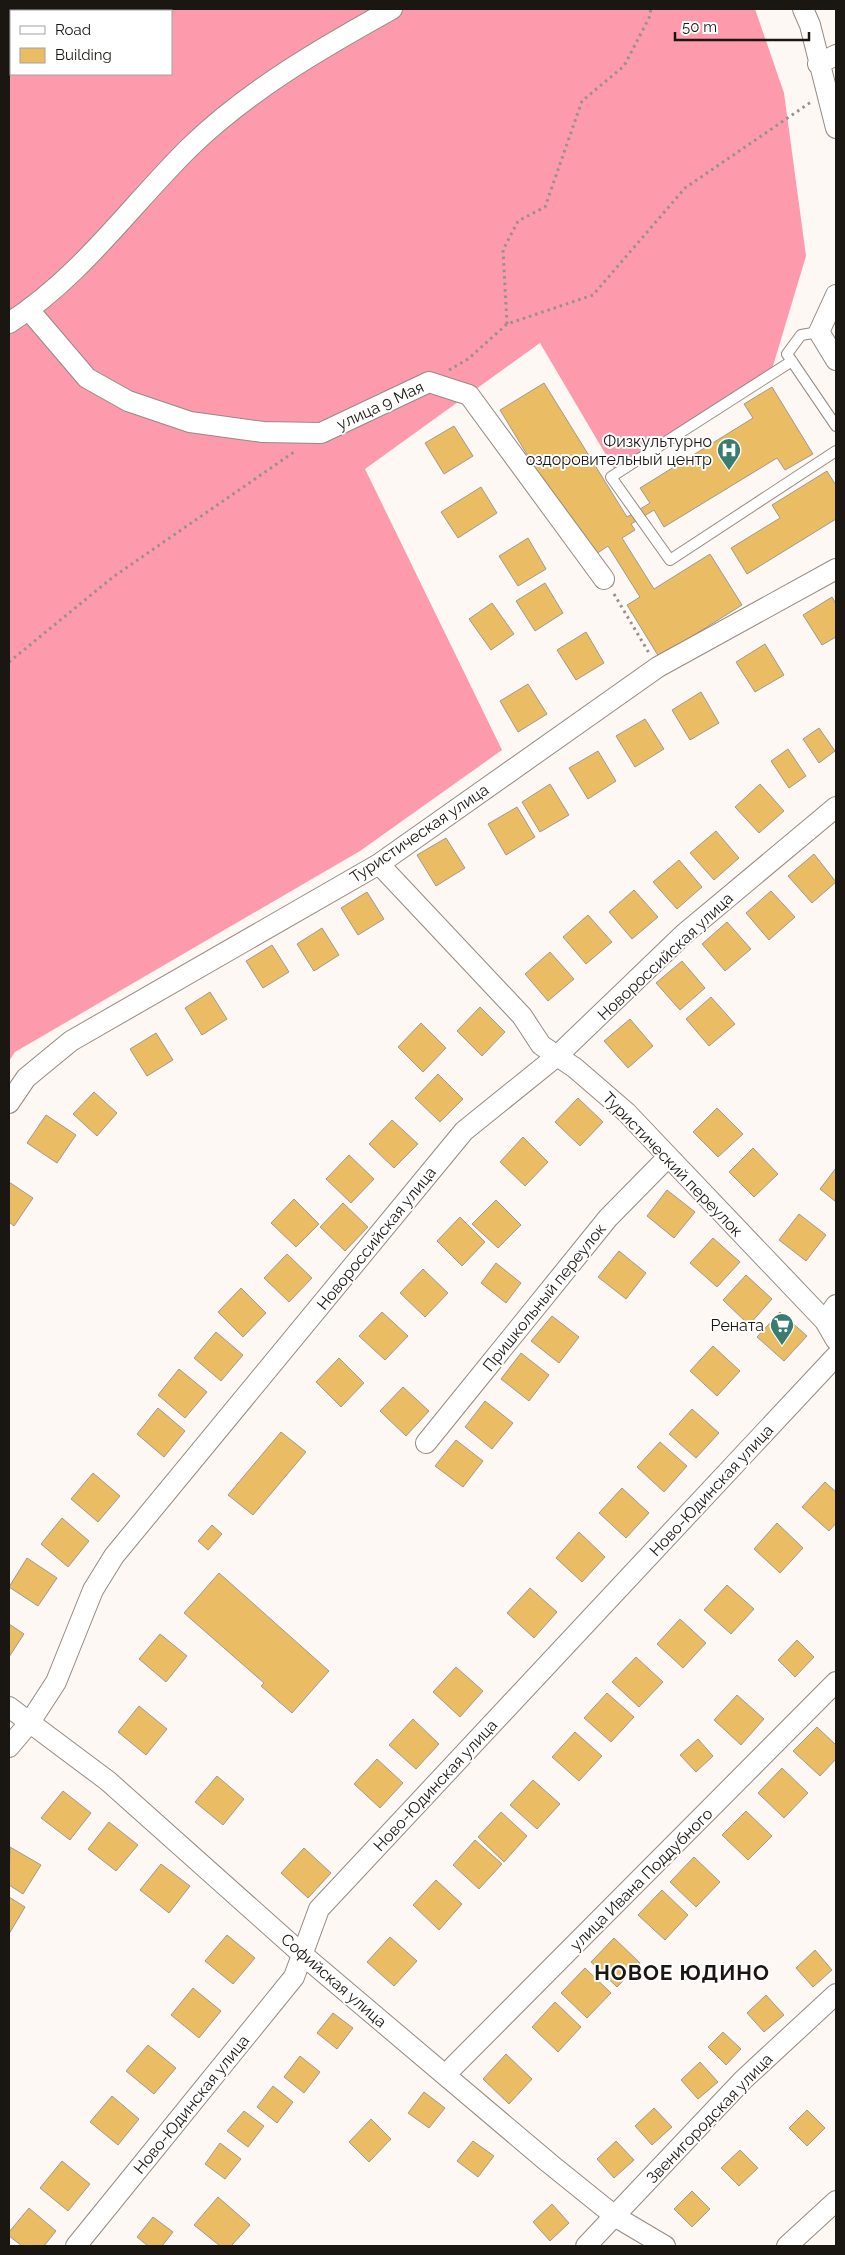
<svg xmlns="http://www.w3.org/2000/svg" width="845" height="2255" font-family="Raleway,sans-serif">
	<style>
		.forest { fill: #fd9aac }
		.building { fill: #eabd64; stroke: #a19a8e }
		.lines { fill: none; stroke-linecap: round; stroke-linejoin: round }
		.lane-casing { stroke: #968a81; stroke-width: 12 }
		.street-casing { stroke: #968a81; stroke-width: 22 }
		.path { stroke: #96918d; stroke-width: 3; stroke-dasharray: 2.5 4; stroke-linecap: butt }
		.lane { stroke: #fff; stroke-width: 10 }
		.street { stroke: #fff; stroke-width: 20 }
		.labels { text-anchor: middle; stroke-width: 4; stroke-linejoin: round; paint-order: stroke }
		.street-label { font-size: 16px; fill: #1a1612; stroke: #fff }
		.poi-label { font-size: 16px; fill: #1a1612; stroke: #fff; text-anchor: end }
		.district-label { font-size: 21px; font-weight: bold; letter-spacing: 1px; fill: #1a1612; stroke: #fff }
	</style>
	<rect width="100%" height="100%" fill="#fef8f4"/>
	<!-- forest -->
	<path class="forest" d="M 72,9 L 755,9 L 784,93 L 806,256 L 770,376 L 619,477 L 540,343 L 365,469 L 502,750 L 360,851 L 15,1052 L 9,1061 L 9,68 L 11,66 L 11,74 L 171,74 L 171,11 L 69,11 Z"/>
	<!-- building -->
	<path class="building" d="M 544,383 L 627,517 L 650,503 L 640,488 L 753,418 L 744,404 L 772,387 L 813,454 L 785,470 L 777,458 L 664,527 L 654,510 L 631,524 L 635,530 L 622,538 L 654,589 L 710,554 L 742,605 L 659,657 L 627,605 L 640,597 L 608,546 L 590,558 L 500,410 Z
		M 454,426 L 473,456 L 444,474 L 425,443 Z
		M 827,471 L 835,484 L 836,483 L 836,519 L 747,574 L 731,548 L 780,518 L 772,505 Z
		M 481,487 L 497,513 L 458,538 L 441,512 Z
		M 528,538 L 546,569 L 518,586 L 499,556 Z
		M 545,583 L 563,613 L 535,631 L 516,601 Z
		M 832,597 L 836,604 L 836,637 L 822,645 L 803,615 Z
		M 492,603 L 514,634 L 491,650 L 469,619 Z
		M 586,632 L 604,663 L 576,680 L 557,650 Z
		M 765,644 L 784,675 L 755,692 L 736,662 Z
		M 528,684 L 547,714 L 518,732 L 500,701 Z
		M 701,692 L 719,723 L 690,740 L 672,710 Z
		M 645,719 L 664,749 L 635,767 L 616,736 Z
		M 819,728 L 835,751 L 819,763 L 803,739 Z
		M 788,749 L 806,776 L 789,788 L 771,761 Z
		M 598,751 L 616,781 L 588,799 L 569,768 Z
		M 550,784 L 569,815 L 540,832 L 522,802 Z
		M 760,784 L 784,811 L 759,833 L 735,807 Z
		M 517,807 L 535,837 L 506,855 L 488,824 Z
		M 716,831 L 739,858 L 714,880 L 690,853 Z
		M 446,838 L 465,868 L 436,886 L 417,855 Z
		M 814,854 L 836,882 L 812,903 L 788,876 Z
		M 679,860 L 702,887 L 677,909 L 653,882 Z
		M 634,890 L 658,917 L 632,939 L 609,912 Z
		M 771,891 L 795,917 L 769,940 L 746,913 Z
		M 367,892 L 384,919 L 358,935 L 341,908 Z
		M 588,915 L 612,942 L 586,964 L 563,937 Z
		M 727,922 L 751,949 L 725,971 L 702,944 Z
		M 322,928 L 339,955 L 314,971 L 297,944 Z
		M 272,945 L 289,972 L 263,988 L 246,961 Z
		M 550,952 L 574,979 L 548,1001 L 525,974 Z
		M 682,961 L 705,988 L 680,1010 L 656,983 Z
		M 210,992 L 227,1019 L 202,1035 L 185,1008 Z
		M 711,997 L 735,1024 L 709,1046 L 686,1019 Z
		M 480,1007 L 505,1032 L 482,1056 L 457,1031 Z
		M 630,1019 L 653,1046 L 628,1068 L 604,1041 Z
		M 421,1023 L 446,1048 L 423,1072 L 398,1047 Z
		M 156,1033 L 173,1060 L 147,1076 L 130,1049 Z
		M 438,1074 L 463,1099 L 440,1122 L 415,1098 Z
		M 94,1092 L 117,1113 L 97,1136 L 73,1114 Z
		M 578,1098 L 603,1122 L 580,1146 L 555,1122 Z
		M 717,1108 L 743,1134 L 718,1157 L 693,1132 Z
		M 46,1115 L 76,1135 L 57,1163 L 27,1143 Z
		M 392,1120 L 418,1144 L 394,1168 L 369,1144 Z
		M 523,1137 L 548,1162 L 525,1186 L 500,1162 Z
		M 753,1148 L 778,1174 L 754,1197 L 729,1172 Z
		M 349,1155 L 374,1179 L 351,1203 L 326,1179 Z
		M 836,1168 L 836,1202 L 820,1189 Z
		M 9,1182 L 33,1198 L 14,1226 L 9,1222 Z
		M 667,1190 L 695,1212 L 674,1238 L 647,1216 Z
		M 294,1199 L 319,1224 L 296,1247 L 271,1223 Z
		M 496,1200 L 521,1225 L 498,1248 L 472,1224 Z
		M 343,1203 L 368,1227 L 345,1251 L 320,1227 Z
		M 799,1214 L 826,1235 L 806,1261 L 779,1240 Z
		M 460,1217 L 485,1242 L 462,1266 L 437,1241 Z
		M 713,1238 L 740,1262 L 717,1287 L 690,1263 Z
		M 619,1251 L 646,1273 L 626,1299 L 598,1277 Z
		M 287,1254 L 312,1278 L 289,1302 L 264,1278 Z
		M 496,1263 L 521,1283 L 506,1303 L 481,1283 Z
		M 423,1269 L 448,1293 L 425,1317 L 400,1293 Z
		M 746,1275 L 772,1299 L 749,1325 L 723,1300 Z
		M 241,1288 L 266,1313 L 243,1337 L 218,1312 Z
		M 382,1312 L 408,1336 L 385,1360 L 359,1336 Z
		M 780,1312 L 807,1336 L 784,1361 L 757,1337 Z
		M 552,1316 L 579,1337 L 559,1363 L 531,1341 Z
		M 216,1332 L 243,1355 L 221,1381 L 194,1358 Z
		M 713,1346 L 740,1371 L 717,1396 L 690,1371 Z
		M 521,1353 L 549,1375 L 529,1401 L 501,1379 Z
		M 339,1358 L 364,1383 L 341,1407 L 316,1382 Z
		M 179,1369 L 207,1392 L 185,1418 L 158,1395 Z
		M 403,1387 L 429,1411 L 406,1436 L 380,1411 Z
		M 485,1401 L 513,1423 L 492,1449 L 465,1427 Z
		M 158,1408 L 185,1431 L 164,1457 L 137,1434 Z
		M 692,1409 L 719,1433 L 696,1458 L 669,1434 Z
		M 281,1432 L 306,1452 L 253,1515 L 228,1495 Z
		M 456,1440 L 483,1461 L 463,1487 L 435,1466 Z
		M 660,1442 L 687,1466 L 664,1492 L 637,1467 Z
		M 93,1473 L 120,1496 L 98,1522 L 71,1499 Z
		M 825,1482 L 836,1492 L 836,1523 L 829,1531 L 802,1507 Z
		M 622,1488 L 649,1513 L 626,1538 L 599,1513 Z
		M 62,1518 L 89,1541 L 68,1567 L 41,1544 Z
		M 777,1523 L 803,1548 L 780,1573 L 754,1549 Z
		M 212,1525 L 222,1534 L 208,1550 L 198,1541 Z
		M 579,1532 L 605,1557 L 582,1582 L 556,1558 Z
		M 27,1558 L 57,1578 L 38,1606 L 9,1587 Z
		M 219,1573 L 329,1671 L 292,1713 L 261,1686 L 264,1683 L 184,1613 Z
		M 727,1585 L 754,1609 L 731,1634 L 704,1610 Z
		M 530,1588 L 557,1612 L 534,1638 L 507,1613 Z
		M 680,1619 L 706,1643 L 683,1668 L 657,1644 Z
		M 9,1624 L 24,1634 L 9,1657 Z
		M 160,1634 L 187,1656 L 166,1682 L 139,1659 Z
		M 797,1640 L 814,1657 L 795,1677 L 778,1660 Z
		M 636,1657 L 663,1682 L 639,1707 L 612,1682 Z
		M 456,1667 L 483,1691 L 460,1717 L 433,1692 Z
		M 607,1693 L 634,1717 L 611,1742 L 584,1718 Z
		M 737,1695 L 764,1719 L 741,1745 L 714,1720 Z
		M 139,1706 L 167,1729 L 146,1755 L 118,1732 Z
		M 413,1719 L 439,1744 L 416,1769 L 389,1745 Z
		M 817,1727 L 836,1745 L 836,1759 L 820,1776 L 793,1751 Z
		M 575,1732 L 602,1756 L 579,1781 L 552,1757 Z
		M 698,1739 L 713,1756 L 696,1772 L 680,1755 Z
		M 377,1759 L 403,1783 L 380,1808 L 354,1784 Z
		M 782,1768 L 808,1793 L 784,1818 L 758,1793 Z
		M 217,1776 L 244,1799 L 223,1825 L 195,1802 Z
		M 533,1780 L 560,1804 L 537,1829 L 510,1805 Z
		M 63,1791 L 91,1813 L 70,1840 L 41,1818 Z
		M 746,1811 L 772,1836 L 748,1860 L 722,1835 Z
		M 501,1812 L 527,1836 L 504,1862 L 478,1837 Z
		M 109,1822 L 138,1845 L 116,1871 L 88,1849 Z
		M 475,1840 L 502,1864 L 479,1889 L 453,1865 Z
		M 10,1847 L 41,1865 L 23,1894 L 9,1885 Z
		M 304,1848 L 331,1873 L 308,1898 L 281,1873 Z
		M 694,1857 L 720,1882 L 696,1907 L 670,1882 Z
		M 161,1864 L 190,1886 L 169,1913 L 140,1890 Z
		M 436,1880 L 462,1904 L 439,1930 L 413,1905 Z
		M 662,1890 L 688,1915 L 665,1940 L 638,1915 Z
		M 9,1897 L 25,1907 L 9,1934 Z
		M 227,1935 L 255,1958 L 233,1984 L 205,1961 Z
		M 390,1937 L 417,1961 L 394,1986 L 367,1962 Z
		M 614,1938 L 640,1963 L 617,1987 L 591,1962 Z
		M 815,1950 L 832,1970 L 813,1987 L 796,1968 Z
		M 585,1968 L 611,1993 L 587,2018 L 561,1993 Z
		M 193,1988 L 221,2011 L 199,2038 L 171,2015 Z
		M 766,1995 L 784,2015 L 764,2032 L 747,2013 Z
		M 555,2002 L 581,2027 L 558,2052 L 532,2027 Z
		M 333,2013 L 353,2028 L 337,2049 L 317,2033 Z
		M 723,2032 L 741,2049 L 726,2065 L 708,2047 Z
		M 148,2045 L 176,2068 L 154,2094 L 126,2071 Z
		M 506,2054 L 532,2079 L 509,2104 L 483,2079 Z
		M 300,2056 L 320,2072 L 304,2093 L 284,2077 Z
		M 700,2062 L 718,2082 L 698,2099 L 681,2080 Z
		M 273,2086 L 293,2102 L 277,2123 L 257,2107 Z
		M 424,2092 L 445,2108 L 429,2128 L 408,2113 Z
		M 112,2096 L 139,2119 L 118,2145 L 90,2122 Z
		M 654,2108 L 672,2127 L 652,2145 L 635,2126 Z
		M 807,2110 L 825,2128 L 807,2146 L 789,2128 Z
		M 244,2111 L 264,2126 L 248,2147 L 227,2131 Z
		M 371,2119 L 391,2139 L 369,2162 L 349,2142 Z
		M 473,2141 L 494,2156 L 478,2177 L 457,2161 Z
		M 616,2141 L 634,2160 L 614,2178 L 597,2159 Z
		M 220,2143 L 241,2159 L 225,2179 L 205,2164 Z
		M 740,2150 L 758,2168 L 739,2186 L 721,2168 Z
		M 62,2161 L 90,2184 L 68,2211 L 40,2188 Z
		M 692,2191 L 710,2209 L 692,2227 L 674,2209 Z
		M 218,2197 L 250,2225 L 231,2246 L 220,2246 L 194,2225 Z
		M 552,2204 L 569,2223 L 550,2241 L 533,2222 Z
		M 29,2208 L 56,2231 L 44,2246 L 22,2246 L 9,2236 L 9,2232 Z
		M 153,2217 L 173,2232 L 162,2246 L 148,2246 L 137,2237 Z"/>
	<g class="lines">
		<!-- lane casing -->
		<g class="lane-casing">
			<path id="lane" d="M 819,332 L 801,335 L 787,354 L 836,426
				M 792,361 L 611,477 L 670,560 L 836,451"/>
		</g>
		<!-- street casing -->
		<g class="street-casing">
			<path id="street" d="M 803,9 L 810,25 L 836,128
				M 818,64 L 836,55
				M 836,295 L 819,332 L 836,360
				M 29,310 L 87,378 L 128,401 L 190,422 L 263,432 L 321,433 L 429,382 L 469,395 L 604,579
				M 9,323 C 81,277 130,206 190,147 C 249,90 320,49 392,9
				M 379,864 L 522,1016 L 541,1045 L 575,1068 L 626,1112 L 825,1321 L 836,1340
				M 9,1103 L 26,1078 L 71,1041 L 379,864 L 658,667 L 836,569
				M 825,1321 L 836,1305
				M 426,1443 L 608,1218 L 668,1157
				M 9,1707 L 108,1781 L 303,1955 L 549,2163 L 616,2217 L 665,2246
				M 9,1747 L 30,1722 L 56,1682 L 93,1590 L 114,1556 L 464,1131 L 557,1056 L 684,934 L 836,807
				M 445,2075 L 836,1682
				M 76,2246 L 294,1977 L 319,1909 L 836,1356
				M 586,2246 L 743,2080 L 836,1994
				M 787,2246 L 836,2201"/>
		</g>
		<!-- path -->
		<path class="path" d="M 507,324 L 503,250 L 518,221 L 545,207 L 582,101 L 624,66 L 649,18 L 651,9
			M 449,370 L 468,359 L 507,324 L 593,295 L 685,188 L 811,102
			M 614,594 L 649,653
			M 9,662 L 113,577 L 294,452"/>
		<!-- lane -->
		<use href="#lane" class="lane"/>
		<!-- street -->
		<use href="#street" class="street"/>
	</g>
	<!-- icons -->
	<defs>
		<g id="hospital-pin" transform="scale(1.25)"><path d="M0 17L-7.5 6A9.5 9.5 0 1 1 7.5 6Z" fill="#397d71" stroke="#fff"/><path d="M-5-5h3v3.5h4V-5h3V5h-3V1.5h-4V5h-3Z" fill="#fff"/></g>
		<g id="supermarket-pin" transform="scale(1.25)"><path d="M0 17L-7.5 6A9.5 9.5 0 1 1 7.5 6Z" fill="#397d71" stroke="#fff"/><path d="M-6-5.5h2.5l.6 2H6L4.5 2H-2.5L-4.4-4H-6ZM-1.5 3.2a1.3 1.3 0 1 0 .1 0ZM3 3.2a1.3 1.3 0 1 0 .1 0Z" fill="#fff"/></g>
	</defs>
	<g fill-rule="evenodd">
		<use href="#hospital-pin" x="729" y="450"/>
		<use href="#supermarket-pin" x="782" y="1325"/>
	</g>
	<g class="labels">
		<!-- street labels -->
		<g class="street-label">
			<text transform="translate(380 405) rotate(-25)" y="6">улица 9 Мая</text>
			<text transform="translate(419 833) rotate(-34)" y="6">Туристическая улица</text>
			<text transform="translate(665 956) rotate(-43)" y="6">Новороссийская улица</text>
			<text transform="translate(673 1164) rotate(46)" y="6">Туристический переулок</text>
			<text transform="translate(376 1238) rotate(-51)" y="6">Новороссийская улица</text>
			<text transform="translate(544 1297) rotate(-51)" y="6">Пришкольный переулок</text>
			<text transform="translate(711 1490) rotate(-47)" y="6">Ново-Юдинская улица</text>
			<text transform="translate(435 1785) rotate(-47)" y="6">Ново-Юдинская улица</text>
			<text transform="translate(641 1879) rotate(-45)" y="6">улица Ивана Поддубного</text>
			<text transform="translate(334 1980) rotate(41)" y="6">Софийская улица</text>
			<text transform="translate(191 2104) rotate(-51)" y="6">Ново-Юдинская улица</text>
			<text transform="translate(709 2118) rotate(-46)" y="6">Звенигородская улица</text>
		</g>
		<!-- poi labels -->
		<g class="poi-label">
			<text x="712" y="447">Физкультурно<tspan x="712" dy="18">оздоровительный центр</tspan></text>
			<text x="764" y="1331">Рената</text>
		</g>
		<!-- district labels -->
		<g class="district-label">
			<text x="682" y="1980">НОВОЕ ЮДИНО</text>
		</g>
	</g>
	<!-- border -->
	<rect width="845" height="2255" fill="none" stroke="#1a1612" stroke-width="20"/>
	<!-- legend -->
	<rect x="10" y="10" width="162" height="65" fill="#ffffff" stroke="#a3a2a0"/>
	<rect x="20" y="26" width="25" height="8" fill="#ffffff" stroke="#a3a2a0"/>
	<text x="55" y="35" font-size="15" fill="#1a1612">Road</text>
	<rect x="20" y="48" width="25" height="15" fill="#eabd64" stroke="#a3a2a0"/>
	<text x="55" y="60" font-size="15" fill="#1a1612">Building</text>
	<!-- scale -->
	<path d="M675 32v8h134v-8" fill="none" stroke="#1a1612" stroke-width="2.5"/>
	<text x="682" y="32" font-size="15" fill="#1a1612" stroke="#ffffff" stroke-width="4" paint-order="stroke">50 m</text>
</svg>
